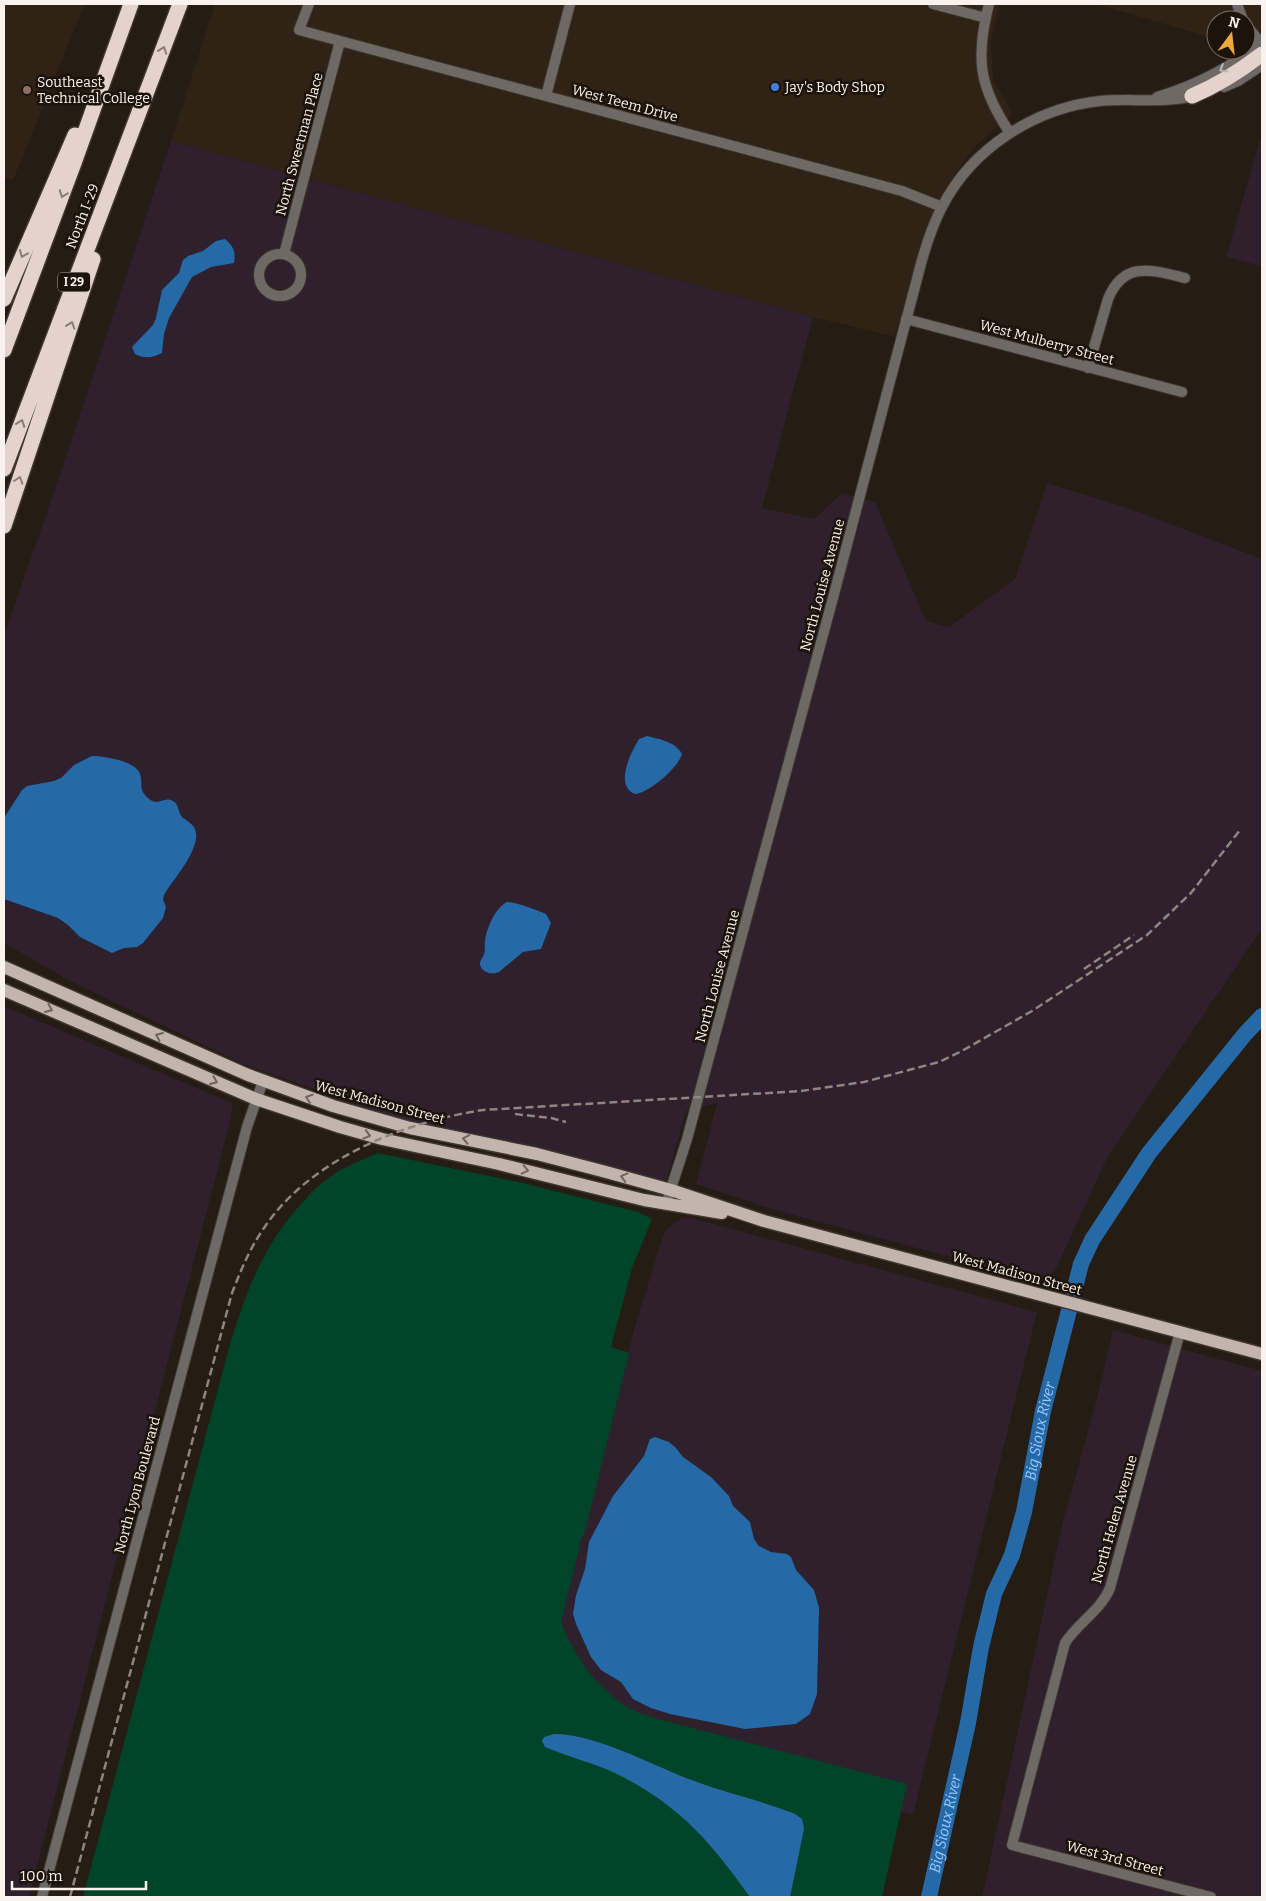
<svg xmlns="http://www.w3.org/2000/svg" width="1266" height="1901" font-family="Bitter,serif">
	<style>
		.built { fill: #302214 }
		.industrial { fill: #2e202c }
		.green { fill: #004529 }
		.water { fill: #2669a7 }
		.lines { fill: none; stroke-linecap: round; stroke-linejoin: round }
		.river { stroke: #2669a7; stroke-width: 16 }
		.minor-casing { stroke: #3f362d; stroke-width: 12 }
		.major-casing { stroke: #3f362d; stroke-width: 15 }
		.highway-casing { stroke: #3f362d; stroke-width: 18 }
		.minor { stroke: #6f6965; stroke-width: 10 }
		.major { stroke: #c3b5ae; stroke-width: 12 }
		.highway { stroke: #e4d3cb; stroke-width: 15 }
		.rail { stroke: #8e867f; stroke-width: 2.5; stroke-dasharray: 8 4; stroke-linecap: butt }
		.oneway { stroke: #8a7d74 }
		.oneway2 { stroke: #bbb5b0 }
		.oneway3 { stroke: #70645c }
		.shop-dot { fill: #3f7fe0; stroke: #1c130a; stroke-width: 2 }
		.education-dot { fill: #8d6e63; stroke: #1c130a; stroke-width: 2 }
		.labels { text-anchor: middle; stroke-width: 5; stroke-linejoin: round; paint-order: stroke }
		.shield { fill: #1c130a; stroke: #b7b0a9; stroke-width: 1 }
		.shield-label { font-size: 12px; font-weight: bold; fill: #faf3ed }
		.poi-label { font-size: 14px; fill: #faf3ed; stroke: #1c130a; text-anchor: start }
		.street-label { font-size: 14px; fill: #faf3ed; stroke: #1c130a }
		.water-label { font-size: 15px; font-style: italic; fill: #98cafd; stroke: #1c130a }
	</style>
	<rect width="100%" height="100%" fill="#251c13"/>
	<!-- built -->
	<path class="built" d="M 4,4 L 85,4 L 13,180 L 4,177 Z
		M 215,4 L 1000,4 L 991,40 L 993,78 L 1013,114 L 975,146 L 943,191 L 894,337 L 813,317 L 171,141 Z
		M 1096,4 L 1262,4 L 1262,30 L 1246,45 L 1246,20 L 1216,20 L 1216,39 Z"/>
	<!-- industrial -->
	<path class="industrial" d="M 1262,133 L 1262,266 L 1226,257 Z
		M 171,141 L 813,317 L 762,508 L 814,519 L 842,493 L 875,502 L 926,621 L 949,627 L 1015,579 L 1047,483 L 1131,509 L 1262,559 L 1262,928 L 1107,1158 L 1056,1269 L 1044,1282 L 775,1210 L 696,1184 L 717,1103 L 686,1111 L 666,1182 L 474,1134 L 426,1126 L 396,1118 L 243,1064 L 70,981 L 4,943 L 4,635 L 61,472 Z
		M 4,1006 L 232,1103 L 232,1109 L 230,1122 L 29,1897 L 4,1897 Z
		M 682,1218 L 692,1218 L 1037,1312 L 913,1815 L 531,1714 L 637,1319 L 664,1233 L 672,1224 Z
		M 1113,1330 L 1262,1371 L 1262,1897 L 982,1897 L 1063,1521 L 1096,1402 Z"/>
	<!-- green -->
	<path class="green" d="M 378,1153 L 523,1183 L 638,1212 L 652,1219 L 632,1268 L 611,1347 L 629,1353 L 585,1531 L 580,1541 L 579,1550 L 561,1622 L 568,1639 L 585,1667 L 597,1682 L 621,1703 L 637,1712 L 662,1720 L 907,1784 L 882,1897 L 83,1897 L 230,1344 C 246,1292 263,1246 300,1205 C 309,1195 319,1184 330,1177 C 345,1166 362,1160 378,1153 Z"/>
	<!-- water -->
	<path class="water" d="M 225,239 C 233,246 236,251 234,263 L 211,267 L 192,277 L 169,318 L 164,334 L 162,353 C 152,358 145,359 135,354 L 132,347 L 153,325 L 156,318 L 162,290 L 179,273 L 183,260 L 188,256 L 203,251 L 216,241 Z
		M 647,736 C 659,739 676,742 682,754 C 678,768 649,793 635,794 C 614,786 631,752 639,739 Z
		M 92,756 C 104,756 136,761 140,774 C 143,782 139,788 145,795 C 158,810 162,795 173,801 C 179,804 178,812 182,817 C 186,820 191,823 194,827 C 205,846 172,880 164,895 L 163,900 L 166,907 L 163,918 L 143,943 L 137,947 L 124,948 L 112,953 L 80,937 L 68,925 L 58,918 L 4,899 L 4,818 L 22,790 L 27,786 L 54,781 L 61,778 L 74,765 Z
		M 507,902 C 515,902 537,910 546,914 L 551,923 L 541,949 L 523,952 L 499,972 C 493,975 481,973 480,964 C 480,960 483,958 484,954 C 486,950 484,946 485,942 C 486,929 495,908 507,902 Z
		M 655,1437 L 669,1442 L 675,1447 L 683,1457 L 711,1477 L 729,1496 L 733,1506 L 750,1522 L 754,1539 L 759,1546 L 771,1552 L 787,1554 L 791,1557 L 796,1570 L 814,1590 L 819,1608 L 817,1694 L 810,1714 L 796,1724 L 745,1729 L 670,1714 L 651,1708 L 633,1699 L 621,1682 L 601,1670 L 591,1657 L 576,1624 L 573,1614 L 576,1595 L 585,1569 L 589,1542 L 613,1496 L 644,1456 L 650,1439 Z
		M 554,1734 C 595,1734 648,1763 686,1778 C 722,1792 760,1800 795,1814 L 802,1819 L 804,1829 L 790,1897 L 750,1897 C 710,1841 679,1805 617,1774 C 594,1763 569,1757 545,1747 L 542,1741 L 544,1737 Z"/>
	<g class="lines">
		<!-- river -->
		<path class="river" id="s1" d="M 929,1897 L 968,1723 L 981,1647 L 994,1594 L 1012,1555 L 1024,1512 L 1043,1411 L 1081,1264 L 1092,1240 L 1149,1153 L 1245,1034 L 1262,1016"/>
		<!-- minor casing -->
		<g class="minor-casing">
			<path id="minor" d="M 309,4 L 299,30 L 902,191 L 942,207
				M 933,4 L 986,18
				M 989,4 C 975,58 979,87 1010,133
				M 1237,4 L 1243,20
				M 1246,25 L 1262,44
				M 1224,87 L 1238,81 L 1262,65
				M 546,96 L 570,4
				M 1157,97 C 1197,85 1231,68 1262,41
				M 284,254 L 340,41
				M259 275a21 21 0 1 1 42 0a21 21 0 1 1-42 0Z
				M 906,319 L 1182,392
				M 1088,368 L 1108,299 C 1124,260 1152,270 1185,278
				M 666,1204 L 687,1139 L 833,598 L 918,275 C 924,251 931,228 942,207 C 972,148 1035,108 1100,101 C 1133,98 1166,104 1198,95
				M 1180,1332 L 1110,1588 C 1101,1610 1078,1623 1065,1643 L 1012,1845 L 1211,1897
				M 42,1897 L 247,1127 L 263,1081"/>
		</g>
		<!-- major casing -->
		<g class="major-casing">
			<path id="major" d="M 4,967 L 248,1075 L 333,1106 L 410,1128 L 537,1154 L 606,1172 L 671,1190 L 764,1221 L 1262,1354
				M 4,990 L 256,1099 L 340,1127 L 382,1139 L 499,1164 L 644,1200 L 722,1213"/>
		</g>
		<!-- highway casing -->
		<g class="highway-casing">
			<path id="highway" d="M 1192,96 C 1218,85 1240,71 1262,54
				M 4,299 L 75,135
				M 4,350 L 74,163 L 131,4
				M 4,469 L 180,4
				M 4,526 L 93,259"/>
		</g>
		<!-- minor -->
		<use href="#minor" class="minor"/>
		<!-- major -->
		<use href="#major" class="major"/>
		<!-- highway -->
		<use href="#highway" class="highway"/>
		<!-- rail -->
		<path class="rail" d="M 1084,969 L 1134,935
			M 515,1114 L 551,1118 L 566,1122
			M 70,1897 L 232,1293 C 241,1270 250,1248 264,1228 C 310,1159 404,1122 483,1110 L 801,1091 L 864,1082 L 939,1062 L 960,1052 L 1032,1011 L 1147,935 L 1191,893 L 1240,830"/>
	</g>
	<!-- one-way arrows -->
	<defs><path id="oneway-chevron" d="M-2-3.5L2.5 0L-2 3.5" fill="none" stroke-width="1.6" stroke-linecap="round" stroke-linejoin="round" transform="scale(1.25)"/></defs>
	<g class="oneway">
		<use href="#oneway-chevron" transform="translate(163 50) rotate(-70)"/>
		<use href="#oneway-chevron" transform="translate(63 194) rotate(111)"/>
		<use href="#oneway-chevron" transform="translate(23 254) rotate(113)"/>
		<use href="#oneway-chevron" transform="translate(71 325) rotate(-71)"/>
		<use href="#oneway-chevron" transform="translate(21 423) rotate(-70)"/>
		<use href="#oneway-chevron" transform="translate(19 480) rotate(-72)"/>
	</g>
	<use class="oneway2" href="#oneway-chevron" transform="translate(1223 69) rotate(149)"/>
	<g class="oneway3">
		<use href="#oneway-chevron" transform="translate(49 1009) rotate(23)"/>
		<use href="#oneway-chevron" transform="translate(159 1036) rotate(-156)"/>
		<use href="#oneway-chevron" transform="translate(214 1081) rotate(23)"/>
		<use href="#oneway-chevron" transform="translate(309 1098) rotate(-161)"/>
		<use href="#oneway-chevron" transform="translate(367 1135) rotate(16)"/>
		<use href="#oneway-chevron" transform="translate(466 1139) rotate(-169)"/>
		<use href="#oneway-chevron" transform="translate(525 1170) rotate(13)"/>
		<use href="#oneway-chevron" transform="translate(624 1177) rotate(-165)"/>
	</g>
	<!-- markers -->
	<circle class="shop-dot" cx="775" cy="87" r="5"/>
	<circle class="education-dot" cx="27" cy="90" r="5"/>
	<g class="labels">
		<!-- shield labels -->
		<rect class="shield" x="58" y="272.5" width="32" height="19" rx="4"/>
		<g class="shield-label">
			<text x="74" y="286">I 29</text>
		</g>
		<!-- poi labels -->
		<g class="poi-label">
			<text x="37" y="87">Southeast<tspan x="37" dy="16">Technical College</tspan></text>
			<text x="785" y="92">Jay's Body Shop</text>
		</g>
		<!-- street labels -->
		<g class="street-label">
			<text transform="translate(625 103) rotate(15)" y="5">West Teem Drive</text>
			<text transform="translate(299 144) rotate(-75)" y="5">North Sweetman Place</text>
			<text transform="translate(82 216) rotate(-69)" y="5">North I-29</text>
			<text transform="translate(1047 342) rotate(15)" y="5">West Mulberry Street</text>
			<text transform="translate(822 585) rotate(-75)" y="5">North Louise Avenue</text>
			<text transform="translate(717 976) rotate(-75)" y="5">North Louise Avenue</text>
			<text transform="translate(380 1102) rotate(15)" y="5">West Madison Street</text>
			<text transform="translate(1017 1273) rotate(15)" y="5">West Madison Street</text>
			<text transform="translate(137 1485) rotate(-75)" y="5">North Lyon Boulevard</text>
			<text transform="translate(1114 1519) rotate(-74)" y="5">North Helen Avenue</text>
			<text transform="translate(1115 1858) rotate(15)" y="5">West 3rd Street</text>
		</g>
		<!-- water labels -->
		<g class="water-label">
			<text dy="5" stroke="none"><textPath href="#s1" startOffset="480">Big Sioux River</textPath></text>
			<text dy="5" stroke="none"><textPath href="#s1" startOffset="75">Big Sioux River</textPath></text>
		</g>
	</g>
	<!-- border -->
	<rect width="1266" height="1901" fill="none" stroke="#faf3ed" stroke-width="10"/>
	<!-- north arrow -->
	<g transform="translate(1231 35) rotate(15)"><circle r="24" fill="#1c130a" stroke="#756d65"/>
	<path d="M0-4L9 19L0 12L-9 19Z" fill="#eda83c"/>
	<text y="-8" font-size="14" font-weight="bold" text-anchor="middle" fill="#faf3ed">N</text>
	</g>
	<!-- scale -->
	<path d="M12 1881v8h134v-8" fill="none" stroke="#faf3ed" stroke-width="2.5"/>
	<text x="20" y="1881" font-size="15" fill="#faf3ed" stroke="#1c130a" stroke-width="4" paint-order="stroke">100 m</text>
</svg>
